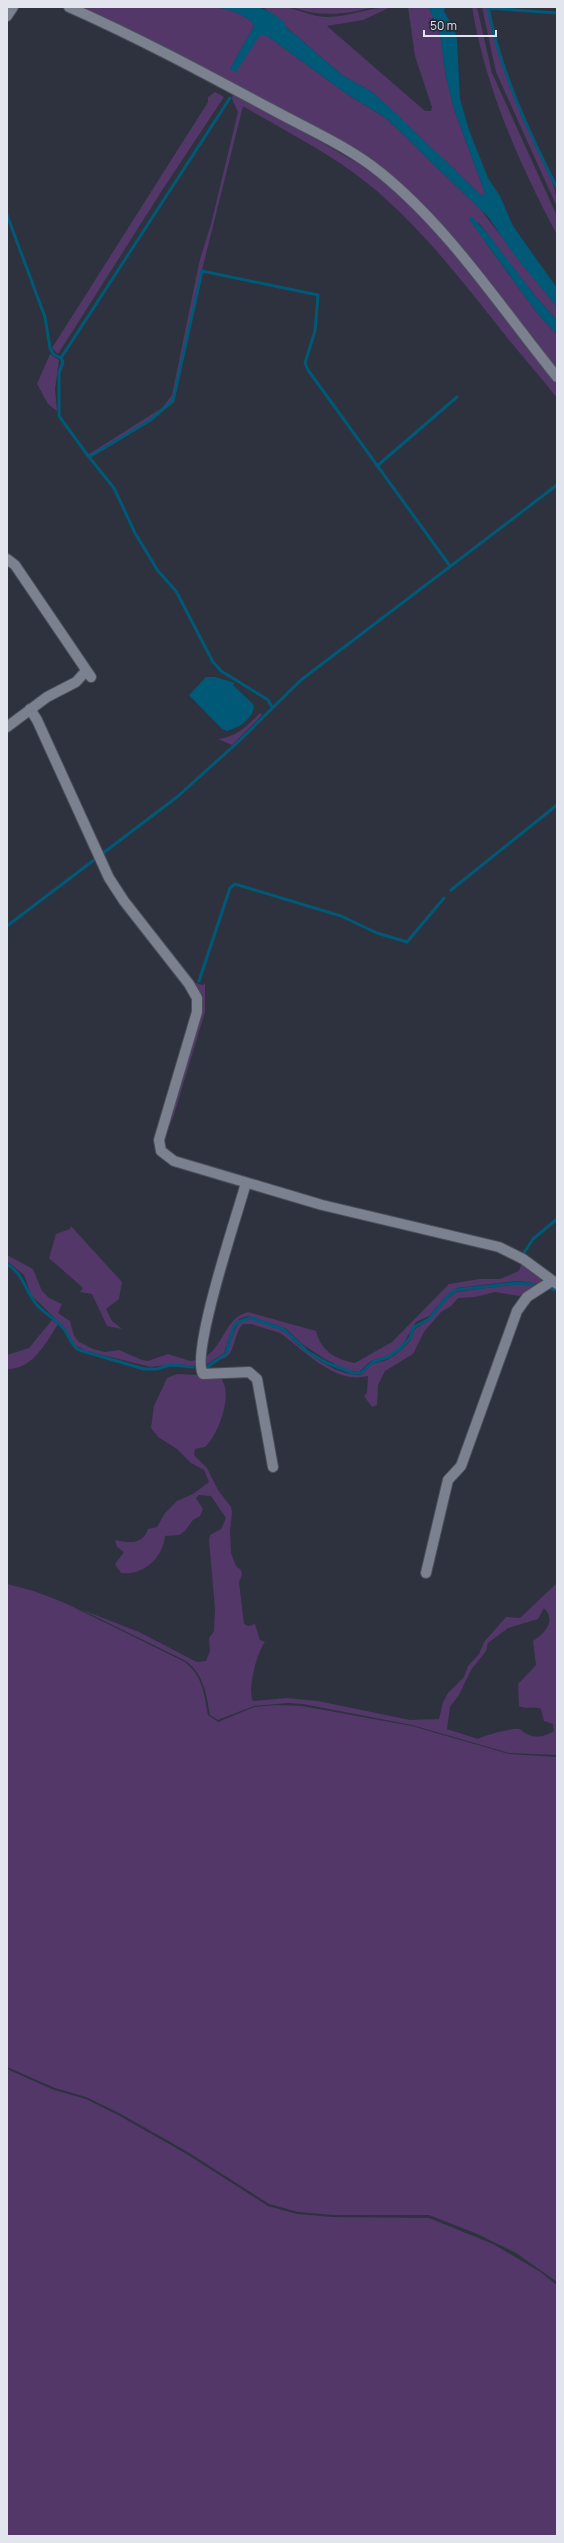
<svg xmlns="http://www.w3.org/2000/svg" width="564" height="2543" font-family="Manrope,sans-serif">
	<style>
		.green { fill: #523768; fill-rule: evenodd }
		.water { fill: #005977 }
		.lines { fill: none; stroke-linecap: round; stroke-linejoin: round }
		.stream { stroke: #005977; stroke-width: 3 }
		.minor-casing { stroke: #4a4f59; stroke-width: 12 }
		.minor { stroke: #7b818f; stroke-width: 10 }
	</style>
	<rect width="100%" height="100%" fill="#2d323e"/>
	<!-- green -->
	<path class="green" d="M 76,7 L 216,7 C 229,10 248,14 254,26 L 230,69 L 260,35 L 266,35 L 347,94 L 386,118 L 480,209 L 557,307 L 557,320 L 536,297 L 478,222 L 481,235 L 488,246 L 538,314 L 557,335 L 557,372 L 384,172 Z
		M 263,7 C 270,7 278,6 285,7 C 301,10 309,16 327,17 C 349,17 370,7 391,7 L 363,20 L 327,26 L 425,111 L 431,111 L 432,107 L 415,56 L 408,7 L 429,7 L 440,35 L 446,77 L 454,109 L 485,193 L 482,196 L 372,92 L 342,75 Z
		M 291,7 L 374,7 C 345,15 319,17 291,7 Z
		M 472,7 L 477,7 L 492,73 L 557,216 L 557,235 C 519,163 485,87 472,7 Z
		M 482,7 L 487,7 C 495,45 507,81 522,117 C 534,146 557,176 557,207 L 496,72 Z
		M 233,91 L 378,175 L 434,229 L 557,380 L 557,398 C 539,375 519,353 501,330 C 460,278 419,225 367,183 C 330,153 284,131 243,106 L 202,270 L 172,401 L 149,420 L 90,456 L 89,454 L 162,408 L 172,395 L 200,259 L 211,224 L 238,112 L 232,99 Z
		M 215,92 L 224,97 L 163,189 L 58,354 L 52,348 L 208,102 L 208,97 Z
		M 50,354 L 59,360 L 55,389 L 57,411 L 48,404 L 37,384 Z
		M 260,713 L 262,715 L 232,745 L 218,739 C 237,737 247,726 260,713 Z
		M 196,983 L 203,985 L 205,983 L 205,1012 L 174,1115 L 162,1144 L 203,1006 L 201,997 L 193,987 Z
		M 71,1226 L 122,1282 L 119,1299 L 106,1309 L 112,1321 L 122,1329 L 107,1326 L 92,1294 L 80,1292 L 83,1288 L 49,1258 L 56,1234 L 70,1229 Z
		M 7,1255 L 33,1269 L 42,1291 L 49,1298 L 62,1304 L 58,1313 L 70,1321 L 74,1336 L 79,1342 L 93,1349 L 105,1352 L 119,1350 L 142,1360 L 148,1361 L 168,1354 L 190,1361 L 197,1360 L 197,1366 L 175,1364 L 151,1367 L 87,1351 L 74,1345 L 65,1328 L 31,1295 L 24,1275 L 7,1261 Z
		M 522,1262 L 545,1279 L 541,1284 L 517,1281 L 457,1288 L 447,1295 L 429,1316 L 416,1322 L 402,1346 L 390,1355 L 371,1361 L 359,1372 L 346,1370 L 323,1358 L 302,1344 L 285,1328 L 248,1316 L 239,1319 L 233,1326 L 224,1353 L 206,1365 L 202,1359 C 224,1348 224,1318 248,1312 L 316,1331 C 321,1351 335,1359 355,1363 L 392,1342 L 449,1284 L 479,1279 L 500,1279 L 519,1271 Z
		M 517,1284 L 538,1286 L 519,1296 L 495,1292 L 475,1297 L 458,1298 L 451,1306 L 441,1312 L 424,1332 L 413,1354 L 385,1371 L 378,1385 L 377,1405 L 372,1407 L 364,1396 L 367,1393 L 368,1376 C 335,1385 304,1350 280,1333 L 251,1324 L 243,1324 C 233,1333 236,1357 221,1359 C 233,1349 231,1327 242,1321 C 251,1316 272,1325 280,1329 C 287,1333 292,1340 298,1345 C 316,1359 337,1375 361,1375 L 372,1364 L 387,1360 L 399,1352 L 410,1341 L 415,1329 L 430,1319 L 447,1299 L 456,1292 Z
		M 52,1320 L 58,1324 C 46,1343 32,1370 7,1369 L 7,1355 L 29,1348 Z
		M 177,1374 L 219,1376 C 235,1391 219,1434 205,1447 L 195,1449 L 194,1455 L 207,1468 L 218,1490 L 231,1507 L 232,1512 L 230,1531 L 231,1553 L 236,1566 L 241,1570 L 242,1575 L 239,1582 L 244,1624 L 248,1626 L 255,1624 L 260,1640 L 265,1642 C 257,1653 247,1688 253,1701 L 286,1698 L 318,1701 L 410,1720 L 439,1719 L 443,1702 L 448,1693 L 464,1677 L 468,1666 L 479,1654 L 484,1642 L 506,1617 L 520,1618 L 557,1583 L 557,1755 L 509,1753 L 412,1725 L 303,1704 L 288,1703 L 254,1706 L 218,1720 L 210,1715 C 206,1693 204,1675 186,1661 L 80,1609 L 139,1632 L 197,1662 L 206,1661 L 210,1651 L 209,1638 L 214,1631 L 215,1609 L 209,1540 L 210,1535 L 221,1529 L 226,1518 L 211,1496 L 199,1495 L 196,1498 L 203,1509 L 200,1516 L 193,1520 L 185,1531 L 179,1535 L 165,1536 C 163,1558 143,1576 121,1573 L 115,1564 L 124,1552 L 117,1547 L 115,1540 C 129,1543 143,1545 148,1529 L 157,1527 L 165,1513 L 177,1501 L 193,1494 L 209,1482 L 204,1470 L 191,1463 L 177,1449 L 158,1437 L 151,1428 L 154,1406 L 167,1378 ZM 544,1608 C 557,1621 544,1634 533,1641 L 536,1665 L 518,1684 L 519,1706 C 527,1710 533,1706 541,1709 L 544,1721 L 553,1724 L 554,1731 C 546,1736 536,1739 527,1734 C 524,1733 522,1730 519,1729 C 514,1727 482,1736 478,1739 L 447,1729 L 450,1707 L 459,1695 L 471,1670 L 486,1651 L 488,1643 L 508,1628 L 538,1619 Z
		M 7,1584 L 34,1591 L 65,1603 L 185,1662 C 203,1676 204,1694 208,1715 L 218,1722 L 254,1707 L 276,1705 L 302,1706 L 412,1726 L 509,1754 L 557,1757 L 557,2282 L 516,2253 L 475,2233 L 429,2215 L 333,2215 L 298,2212 L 269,2204 L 186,2151 L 119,2113 L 86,2097 L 55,2088 L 7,2067 Z
		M 7,2069 L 54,2090 L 86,2099 L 118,2115 L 185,2153 L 268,2206 L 297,2214 L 333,2217 L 429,2218 L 493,2244 L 539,2271 L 557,2285 L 557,2536 L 7,2536 Z"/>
	<!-- water -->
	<path class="water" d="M 216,7 C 248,7 260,1 285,23 L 286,27 L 342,75 L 372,92 L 389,107 L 482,196 L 485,193 L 454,109 L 446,77 L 440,35 L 429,7 L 445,7 L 444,11 L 455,31 L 457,40 L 460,99 L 469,130 L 488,178 L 500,196 L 513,226 L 557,288 L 557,307 L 515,256 L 489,218 L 386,118 L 347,94 L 266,35 L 260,35 L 236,72 L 230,69 L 254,26 C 248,14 229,10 216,7 Z
		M 471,216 L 488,234 L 536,297 L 557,320 L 557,335 L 538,314 L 473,225 L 469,219 Z
		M 206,677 L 215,677 L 235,683 L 233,685 L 254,705 C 254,718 239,728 227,731 L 222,729 L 189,695 Z"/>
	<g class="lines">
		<!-- stream -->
		<path class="stream" d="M 488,7 C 500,71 528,130 557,188
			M 488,8 L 557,13
			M 7,215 L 45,317 L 50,348 L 53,354 L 61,358
			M 89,457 L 59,416 L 59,373 L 63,362 L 61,358 L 230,98
			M 377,466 L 457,397
			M 272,707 L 268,700 L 221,671 L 213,662 L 176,591 L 158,571 L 135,533 L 114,488 L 89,457 L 149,421 L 173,401 L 202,271 L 318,295 L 315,331 L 305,363 L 308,370 L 450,566
			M 451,890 L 557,805
			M 7,926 L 177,797 L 238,742 L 301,680 L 557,485
			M 199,981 L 230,888 L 235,884 L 341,916 L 377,933 L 407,942 L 444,898
			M 522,1256 L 533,1239 L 557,1219
			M 7,1264 C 24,1274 25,1291 37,1305 C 45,1314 56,1319 63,1328 C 70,1336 70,1345 79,1350 L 144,1369 L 157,1369 L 170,1365 L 193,1367
			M 552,1289 L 557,1290
			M 207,1367 L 226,1354 L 234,1326 L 238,1322 L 250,1318 L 283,1329 L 308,1352 L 327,1363 L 353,1373 L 361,1373 L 373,1362 L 388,1357 L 400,1349 L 410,1338 L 414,1327 L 429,1319 L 448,1296 L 456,1290 L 516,1283 L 538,1285"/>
		<!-- minor casing -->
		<g class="minor-casing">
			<path id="minor" d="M 69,7 C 139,38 206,74 273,110 C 310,130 349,147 381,173 C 450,229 501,308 557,377
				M 7,16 L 13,7
				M 7,559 L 15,565 L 91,677
				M 30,709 L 37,720 L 109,878 L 124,901 L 189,984 L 197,998 L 197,1012 L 159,1140 L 161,1151 L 174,1161 L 322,1205 L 499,1247 L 523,1259 L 557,1284
				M 7,727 L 47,697 L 76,682 L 86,671
				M 246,1183 C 238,1212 190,1354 203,1374 L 249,1372 L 257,1379 L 273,1467
				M 426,1573 L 448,1480 L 461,1466 L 517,1311 L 527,1297 L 552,1281"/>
		</g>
		<!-- minor -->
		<use href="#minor" class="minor"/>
	</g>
	<!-- border -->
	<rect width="564" height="2543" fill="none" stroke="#e2e5ed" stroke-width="16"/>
	<!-- scale -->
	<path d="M424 30v6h72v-6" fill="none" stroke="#e2e5ed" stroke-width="2"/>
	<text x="430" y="30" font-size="12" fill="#e2e5ed" stroke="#232834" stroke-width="3" paint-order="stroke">50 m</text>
</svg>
